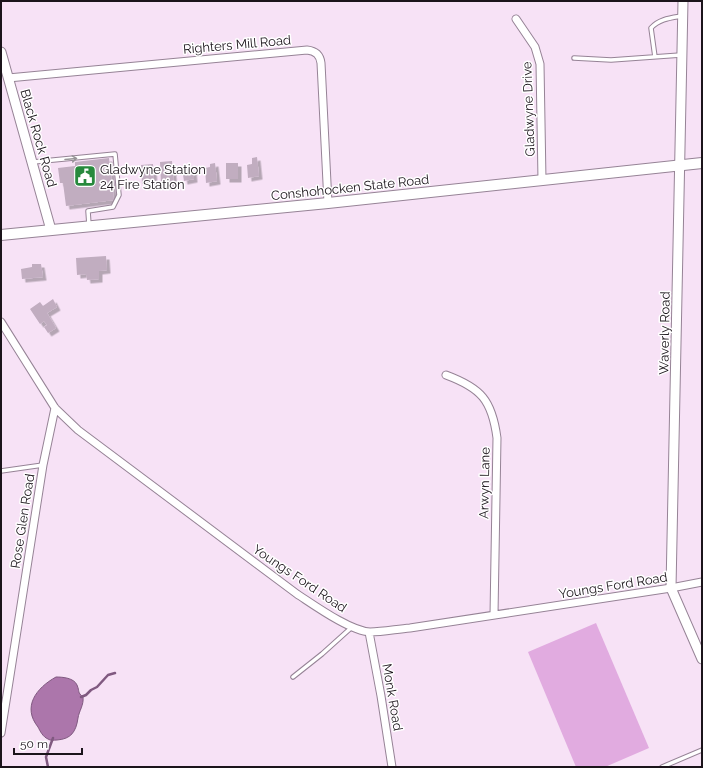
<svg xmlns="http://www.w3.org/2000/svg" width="703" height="768" font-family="Raleway,sans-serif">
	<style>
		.green { fill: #e1abe0 }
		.water { fill: #ac76ab; stroke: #805980 }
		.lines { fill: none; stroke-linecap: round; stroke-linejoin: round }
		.stream { stroke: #805980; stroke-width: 2.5 }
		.building { fill: #c1adc0; filter: url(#shadow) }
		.service-casing { stroke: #968396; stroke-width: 5.5 }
		.minor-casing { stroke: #968396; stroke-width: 9 }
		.tertiary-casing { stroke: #968396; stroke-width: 11 }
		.secondary-casing { stroke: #968396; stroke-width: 12 }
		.service { stroke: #fff; stroke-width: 3.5 }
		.minor { stroke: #fff; stroke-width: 7 }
		.tertiary { stroke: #fff; stroke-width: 9 }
		.secondary { stroke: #fff; stroke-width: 10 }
		.oneway { stroke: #989598 }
		.labels { text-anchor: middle; stroke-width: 3; stroke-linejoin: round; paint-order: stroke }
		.street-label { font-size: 13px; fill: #1b141b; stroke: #fff }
		.poi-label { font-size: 13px; fill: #1b141b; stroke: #fff; text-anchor: start }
	</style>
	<defs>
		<filter id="shadow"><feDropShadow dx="3.5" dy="3.5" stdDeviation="0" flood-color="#0004"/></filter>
	</defs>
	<rect width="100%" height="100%" fill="#f7e2f6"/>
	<!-- green -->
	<path class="green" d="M 596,623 L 649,748 L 605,767 L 576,767 L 528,652 Z"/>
	<!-- water -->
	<path class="water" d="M 56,677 C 63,677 74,678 77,685 C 80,692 77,692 83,697 C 84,705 79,711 78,718 C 76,732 71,739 57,740 C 53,740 51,741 48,739 C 43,737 40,731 38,727 C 22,707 36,688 56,677 Z"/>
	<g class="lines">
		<!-- stream -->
		<path class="stream" d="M 81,697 L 86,695 L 91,690 L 97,687 L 108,675 L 115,673
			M 48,767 L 46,757 L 53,738"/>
	</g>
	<!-- building -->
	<path class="building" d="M 257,157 L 259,176 L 248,178 L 247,165 L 252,164 L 252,158 Z
		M 109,158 L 114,200 L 66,206 L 63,183 L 60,183 L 58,168 L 75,166 L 75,162 Z
		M 172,161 L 174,185 L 164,186 L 163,184 L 161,184 L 160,162 Z
		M 215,163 L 217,181 L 206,183 L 205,168 L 210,167 L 210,164 Z
		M 226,163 L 238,163 L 238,179 L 226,179 Z
		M 153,164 L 154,183 L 142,184 L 141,165 Z
		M 193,168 L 194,179 L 184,181 L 182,169 Z
		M 106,256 L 107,270 L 99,271 L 99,279 L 87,280 L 86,274 L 77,275 L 76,258 Z
		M 32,264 L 41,264 L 43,277 L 22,279 L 21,269 L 32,267 Z
		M 53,299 L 57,307 L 47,313 L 56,328 L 48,333 L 44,327 L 47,325 L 44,321 L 40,324 L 30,309 L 40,302 L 43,306 Z"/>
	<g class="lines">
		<!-- service casing -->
		<g class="service-casing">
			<path id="service" d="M 655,57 L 651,28 C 659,19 670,18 682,16
				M 574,58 L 611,60 L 681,55
				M 33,162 L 115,154 L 119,195 L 113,207 L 88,211 L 89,225
				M 1,471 L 43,465
				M 293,677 L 322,654 L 352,627
				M 662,767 L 702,750"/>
		</g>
		<!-- minor casing -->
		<g class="minor-casing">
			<path id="minor" d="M 516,19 L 535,47 L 540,64 L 542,180
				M 8,78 L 307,50 C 316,51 320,55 321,63 L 328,203
				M 1,322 L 55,408 L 78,430 L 297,594 C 314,605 350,631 370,632 C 383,632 397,629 410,628 L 671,588 L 702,582
				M 446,375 C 481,388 492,400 497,438 L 494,615
				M 369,632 L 381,696 L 392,767
				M 1,733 L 43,465 L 55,408"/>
		</g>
		<!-- tertiary casing -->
		<g class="tertiary-casing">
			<path id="tertiary" d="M 683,1 L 671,588 L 702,659
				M 1,52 L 51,230"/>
		</g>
		<!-- secondary casing -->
		<g class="secondary-casing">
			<path id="secondary" d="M 1,235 L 328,203 L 702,163"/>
		</g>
		<!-- service -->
		<use href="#service" class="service"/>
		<!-- minor -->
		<use href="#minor" class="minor"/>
		<!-- tertiary -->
		<use href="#tertiary" class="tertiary"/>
		<!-- secondary -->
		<use href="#secondary" class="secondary"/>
	</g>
	<!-- one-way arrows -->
	<defs><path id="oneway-shaft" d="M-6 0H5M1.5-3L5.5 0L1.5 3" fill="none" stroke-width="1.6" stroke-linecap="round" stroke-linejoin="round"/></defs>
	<use class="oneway" href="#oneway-shaft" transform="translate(71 159) rotate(-5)"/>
	<!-- icons -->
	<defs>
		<g id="civic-square" transform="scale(1.15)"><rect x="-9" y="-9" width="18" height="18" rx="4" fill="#27893d" stroke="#fff"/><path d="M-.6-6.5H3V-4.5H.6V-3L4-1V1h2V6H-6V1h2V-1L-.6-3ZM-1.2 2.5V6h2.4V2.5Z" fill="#fff"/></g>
	</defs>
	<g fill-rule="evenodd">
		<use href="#civic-square" x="85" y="176"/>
	</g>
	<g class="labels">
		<!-- street labels -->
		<g class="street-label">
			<text transform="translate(237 44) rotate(-5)" y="5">Righters Mill Road</text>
			<text transform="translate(528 109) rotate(-92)" y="5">Gladwyne Drive</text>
			<text transform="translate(39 138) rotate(74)" y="5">Black Rock Road</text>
			<text transform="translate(350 187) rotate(-6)" y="5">Conshohocken State Road</text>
			<text transform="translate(664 333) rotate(-89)" y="5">Waverly Road</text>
			<text transform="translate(484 483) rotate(-89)" y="5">Arwyn Lane</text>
			<text transform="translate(22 521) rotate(-81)" y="5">Rose Glen Road</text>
			<text transform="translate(300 578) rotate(34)" y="5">Youngs Ford Road</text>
			<text transform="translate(613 585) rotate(-9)" y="5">Youngs Ford Road</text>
			<text transform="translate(393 697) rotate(80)" y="5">Monk Road</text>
		</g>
		<!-- poi labels -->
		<g class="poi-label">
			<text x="100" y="174">Gladwyne Station<tspan x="100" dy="15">24 Fire Station</tspan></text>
		</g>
	</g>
	<!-- border -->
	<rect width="703" height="768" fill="none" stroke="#1b141b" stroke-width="4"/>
	<!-- scale -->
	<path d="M14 748v6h68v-6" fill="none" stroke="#1b141b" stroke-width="2"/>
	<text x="20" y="748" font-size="12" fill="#1b141b" stroke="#ffffff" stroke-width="3" paint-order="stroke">50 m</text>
</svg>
